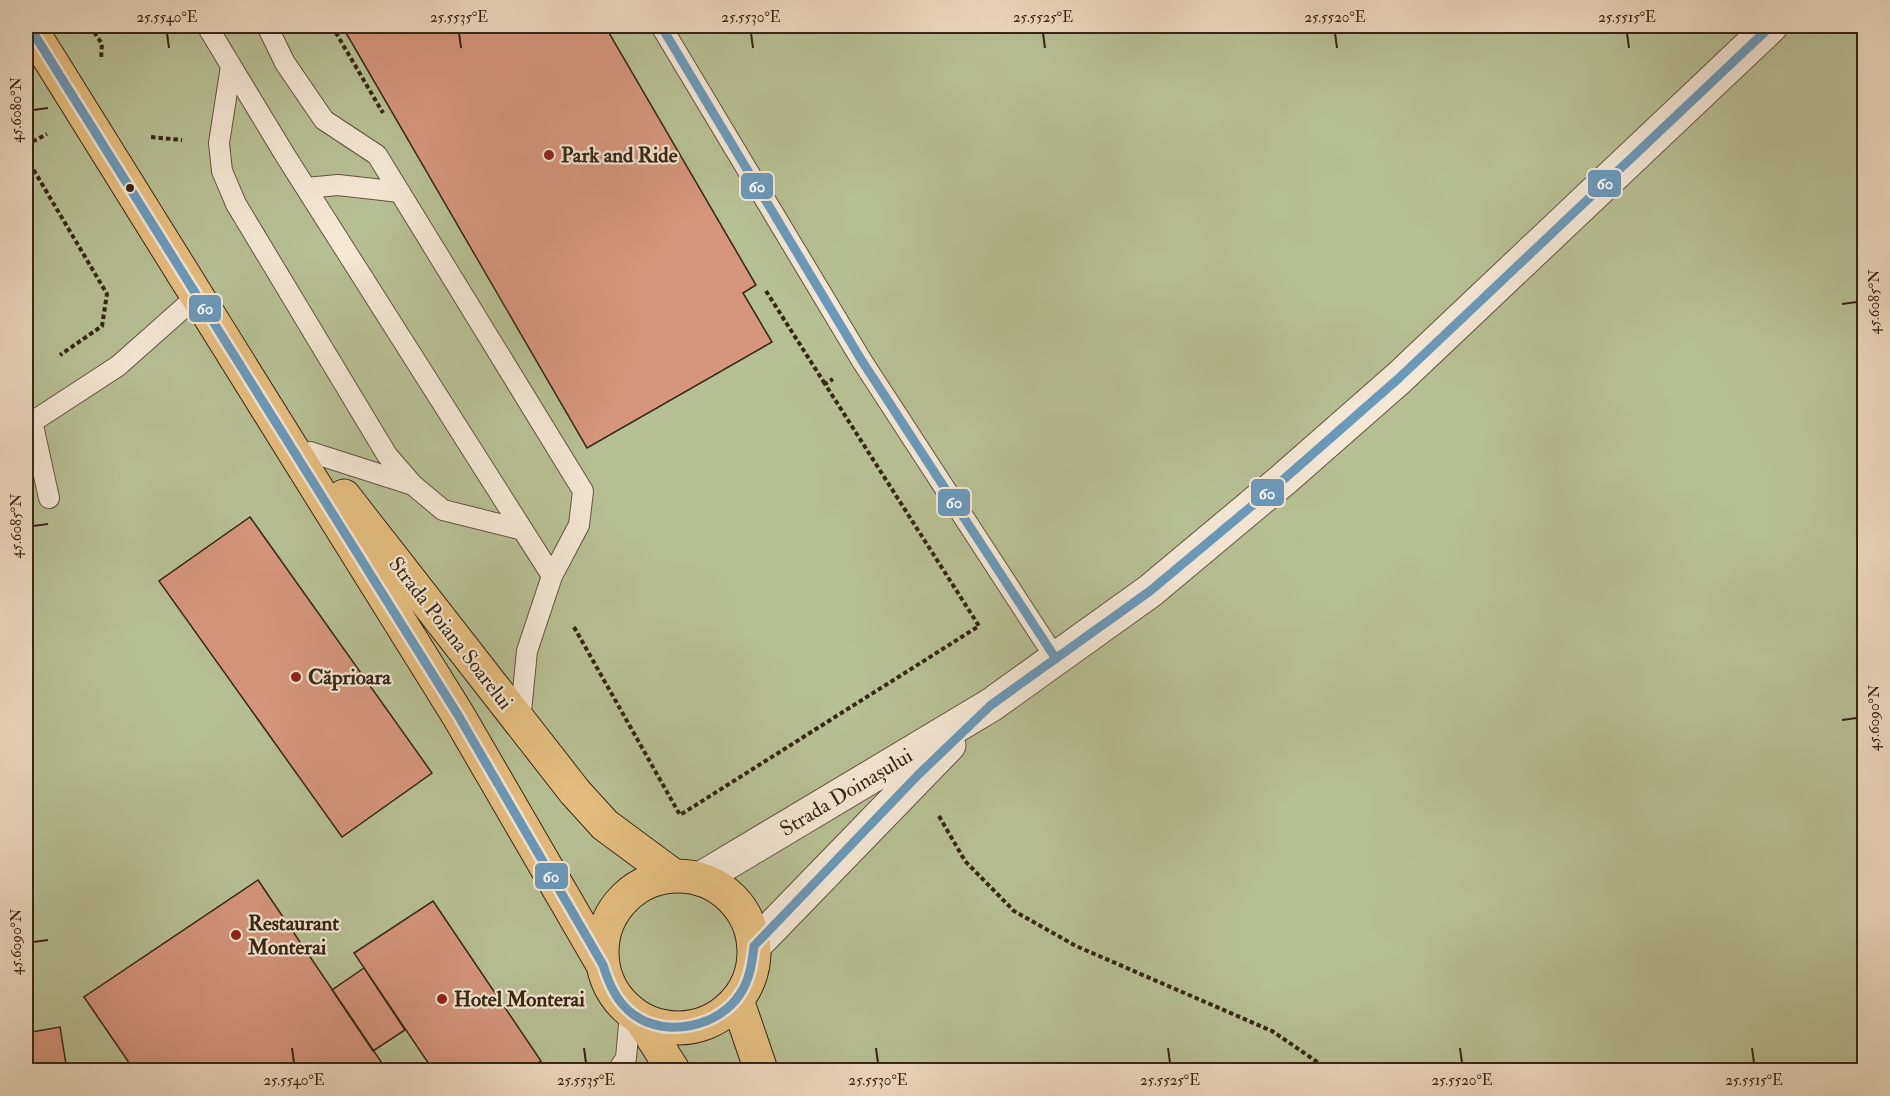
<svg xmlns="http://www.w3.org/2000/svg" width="1890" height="1096" font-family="'IM FELL Double Pica',serif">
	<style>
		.green { fill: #b7c093; stroke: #777354; stroke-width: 1.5 }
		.building { fill: #d6967b; stroke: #372614; stroke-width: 1.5 }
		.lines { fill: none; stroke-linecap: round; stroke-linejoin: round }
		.service-casing { stroke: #64533e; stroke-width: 22 }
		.minor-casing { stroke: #64533e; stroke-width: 35 }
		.primary-casing { stroke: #372614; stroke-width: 35 }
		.path { stroke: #372614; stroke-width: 4; stroke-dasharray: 4.5 3; stroke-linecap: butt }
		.service { stroke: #f3e7d5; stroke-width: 20 }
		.minor { stroke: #f3e7d5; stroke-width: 33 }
		.primary { stroke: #e6bd7f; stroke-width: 33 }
		.bus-1-casing { stroke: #f3e7d5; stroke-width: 14 }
		.bus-1 { stroke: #6b99ba; stroke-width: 9 }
		.ticks { fill: none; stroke: #372614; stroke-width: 2 }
		.poi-dot { fill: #8f2418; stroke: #f3e7d5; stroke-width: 2 }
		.bus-dot { fill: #372614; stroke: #f3e7d5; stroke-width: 2 }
		.labels { text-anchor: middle; stroke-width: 4.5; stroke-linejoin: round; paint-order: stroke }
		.poi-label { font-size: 21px; font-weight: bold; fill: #372614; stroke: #f3e7d5; text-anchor: start }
		.street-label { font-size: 21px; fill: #372614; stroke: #f3e7d5 }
		.line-badge { stroke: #f3e7d5; stroke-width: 2 }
		.badge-label { font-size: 16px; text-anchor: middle; font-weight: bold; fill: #fff }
		.neatline { fill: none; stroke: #372614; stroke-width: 2 }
		.ticks-label { font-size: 15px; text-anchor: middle; fill: #372614 }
	</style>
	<rect width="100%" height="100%" fill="#eddabe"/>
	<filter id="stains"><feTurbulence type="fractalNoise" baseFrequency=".00333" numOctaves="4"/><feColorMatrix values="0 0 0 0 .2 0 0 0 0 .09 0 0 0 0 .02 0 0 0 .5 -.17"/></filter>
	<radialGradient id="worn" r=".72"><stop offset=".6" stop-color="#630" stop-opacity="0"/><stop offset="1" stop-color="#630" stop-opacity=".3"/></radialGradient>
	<!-- green -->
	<path class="green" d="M 26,26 L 1864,26 L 1864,1070 L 26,1070 Z"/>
	<!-- building -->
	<path class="building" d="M 342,26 L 605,26 L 756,285 L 743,293 L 772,342 L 587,448 Z
		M 250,517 L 432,773 L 342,837 L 159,581 Z
		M 258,880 L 384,1066 L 377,1070 L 134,1070 L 84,997 Z
		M 433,901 L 541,1061 L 527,1070 L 433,1070 L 354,953 Z
		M 364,968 L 405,1030 L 373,1051 L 332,990 Z
		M 60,1027 L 67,1070 L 26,1070 L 26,1033 Z"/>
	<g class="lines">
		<!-- service casing -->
		<g class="service-casing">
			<path id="service" d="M 207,26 L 285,155 L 552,576
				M 267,26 L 285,63 L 324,120 L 377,155 L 583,491 L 579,525 L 552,576 L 527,651 L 520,721
				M 661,26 L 862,361 L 1056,659
				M 231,66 L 219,143 L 222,171 L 236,204 L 387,455 L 413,485 L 443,510 L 523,530
				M 306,188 L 338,185 L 400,192
				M 32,421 L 49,498
				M 26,426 L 118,366 L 197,296
				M 310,452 L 413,485
				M 618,1070 L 626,1058 L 630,1013"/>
		</g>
		<!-- minor casing -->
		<g class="minor-casing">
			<path id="minor" d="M 700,879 L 991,705 L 1150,591 L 1284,479 L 1399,378 L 1771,26
				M 754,946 L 949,745"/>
		</g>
		<!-- primary casing -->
		<g class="primary-casing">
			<path id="primary" d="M 29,26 L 458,715 L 603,965
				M 344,496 L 575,792 L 605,825 L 674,876
				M602 952a76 76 0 1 1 152 0a76 76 0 1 1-152 0Z
				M 737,1000 L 761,1070
				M 642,1021 L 673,1070"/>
		</g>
		<!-- path -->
		<path class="path" d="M 90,26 L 102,44 L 101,60
			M 332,26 L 383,113
			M 151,137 L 182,140
			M 26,145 L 47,134
			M 26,157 L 107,294 L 102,326 L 60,355
			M 766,291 L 825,384
			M 574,627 L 680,815 L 979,626 L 825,384 L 833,379
			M 939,816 L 965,861 L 1014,911 L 1076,946 L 1272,1031 L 1329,1070"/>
		<!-- service -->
		<use href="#service" class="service"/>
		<!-- minor -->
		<use href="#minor" class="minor"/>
		<!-- primary -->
		<use href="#primary" class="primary"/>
		<!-- bus-1 casing -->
		<g class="bus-1-casing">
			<path id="bus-1" d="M 29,26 L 458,715 L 603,965 C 609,984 617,1003 634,1015 C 666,1038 719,1027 740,994 C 750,979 752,963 754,946
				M 661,26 L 862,361 L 1056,659
				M 754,946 L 918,775 L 991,705 L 1150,591 L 1284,479 L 1399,378 L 1771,26"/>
		</g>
		<!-- bus-1 -->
		<use href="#bus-1" class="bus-1"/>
	</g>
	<!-- ticks -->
	<path class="ticks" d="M 167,33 L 169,48M 459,33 L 461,48M 751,33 L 753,48M 1043,33 L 1045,48M 1335,33 L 1337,48M 1627,33 L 1629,48M 33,110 L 48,108M 1842,304 L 1857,302M 33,526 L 48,524M 1842,720 L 1857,718M 33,942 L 48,940M 292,1048 L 294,1063M 584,1048 L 586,1063M 876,1048 L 878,1063M 1168,1048 L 1170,1063M 1460,1048 L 1462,1063M 1752,1048 L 1754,1063"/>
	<!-- markers -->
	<g class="poi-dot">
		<circle cx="549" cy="155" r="6"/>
		<circle cx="296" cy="677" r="6"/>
		<circle cx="236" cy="935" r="6"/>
		<circle cx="442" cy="999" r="6"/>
	</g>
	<circle class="bus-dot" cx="130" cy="188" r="5"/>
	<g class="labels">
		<!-- poi labels -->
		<g class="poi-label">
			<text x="561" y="162">Park and Ride</text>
			<text x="308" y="684">Căprioara</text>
			<text x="248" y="930">Restaurant<tspan x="248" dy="24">Monterai</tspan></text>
			<text x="454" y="1006">Hotel Monterai</text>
		</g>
		<!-- street labels -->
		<g class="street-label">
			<text transform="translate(451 633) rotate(52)" y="7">Strada Poiana Soarelui</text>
			<text transform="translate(846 792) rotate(-31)" y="7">Strada Doinașului</text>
		</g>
	</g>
	<g class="line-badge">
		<rect x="1587" y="169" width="35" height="29" rx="6" fill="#6b99ba"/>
		<rect x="740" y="172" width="34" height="28" rx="6" fill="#6b99ba"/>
		<rect x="188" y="294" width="34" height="29" rx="6" fill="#6b99ba"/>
		<rect x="1250" y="478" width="35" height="29" rx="6" fill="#6b99ba"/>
		<rect x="937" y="488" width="34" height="29" rx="6" fill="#6b99ba"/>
		<rect x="534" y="862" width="35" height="28" rx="6" fill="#6b99ba"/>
	</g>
	<g class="badge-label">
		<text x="1605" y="189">60</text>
		<text x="757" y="192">60</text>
		<text x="205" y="314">60</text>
		<text x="1267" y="499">60</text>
		<text x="954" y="508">60</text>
		<text x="551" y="882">60</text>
	</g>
	<!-- margin -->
	<rect width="1890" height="1096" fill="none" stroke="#eddabe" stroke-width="66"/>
	<rect x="33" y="33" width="1824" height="1030" class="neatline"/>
	<g class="ticks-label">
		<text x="167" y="22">25.5540°E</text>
		<text x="459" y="22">25.5535°E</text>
		<text x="751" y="22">25.5530°E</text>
		<text x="1043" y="22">25.5525°E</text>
		<text x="1335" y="22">25.5520°E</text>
		<text x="1627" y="22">25.5515°E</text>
		<text transform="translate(16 110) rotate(-90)" y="5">45.6080°N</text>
		<text transform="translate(1874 302) rotate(-90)" y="5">45.6085°N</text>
		<text transform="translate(16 526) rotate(-90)" y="5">45.6085°N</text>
		<text transform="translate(1874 718) rotate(-90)" y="5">45.6090°N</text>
		<text transform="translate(16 942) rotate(-90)" y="5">45.6090°N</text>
		<text x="294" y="1085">25.5540°E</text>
		<text x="586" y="1085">25.5535°E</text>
		<text x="878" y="1085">25.5530°E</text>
		<text x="1170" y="1085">25.5525°E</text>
		<text x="1462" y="1085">25.5520°E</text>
		<text x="1754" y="1085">25.5515°E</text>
	</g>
	<rect width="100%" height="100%" filter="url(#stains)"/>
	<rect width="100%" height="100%" fill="url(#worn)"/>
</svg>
